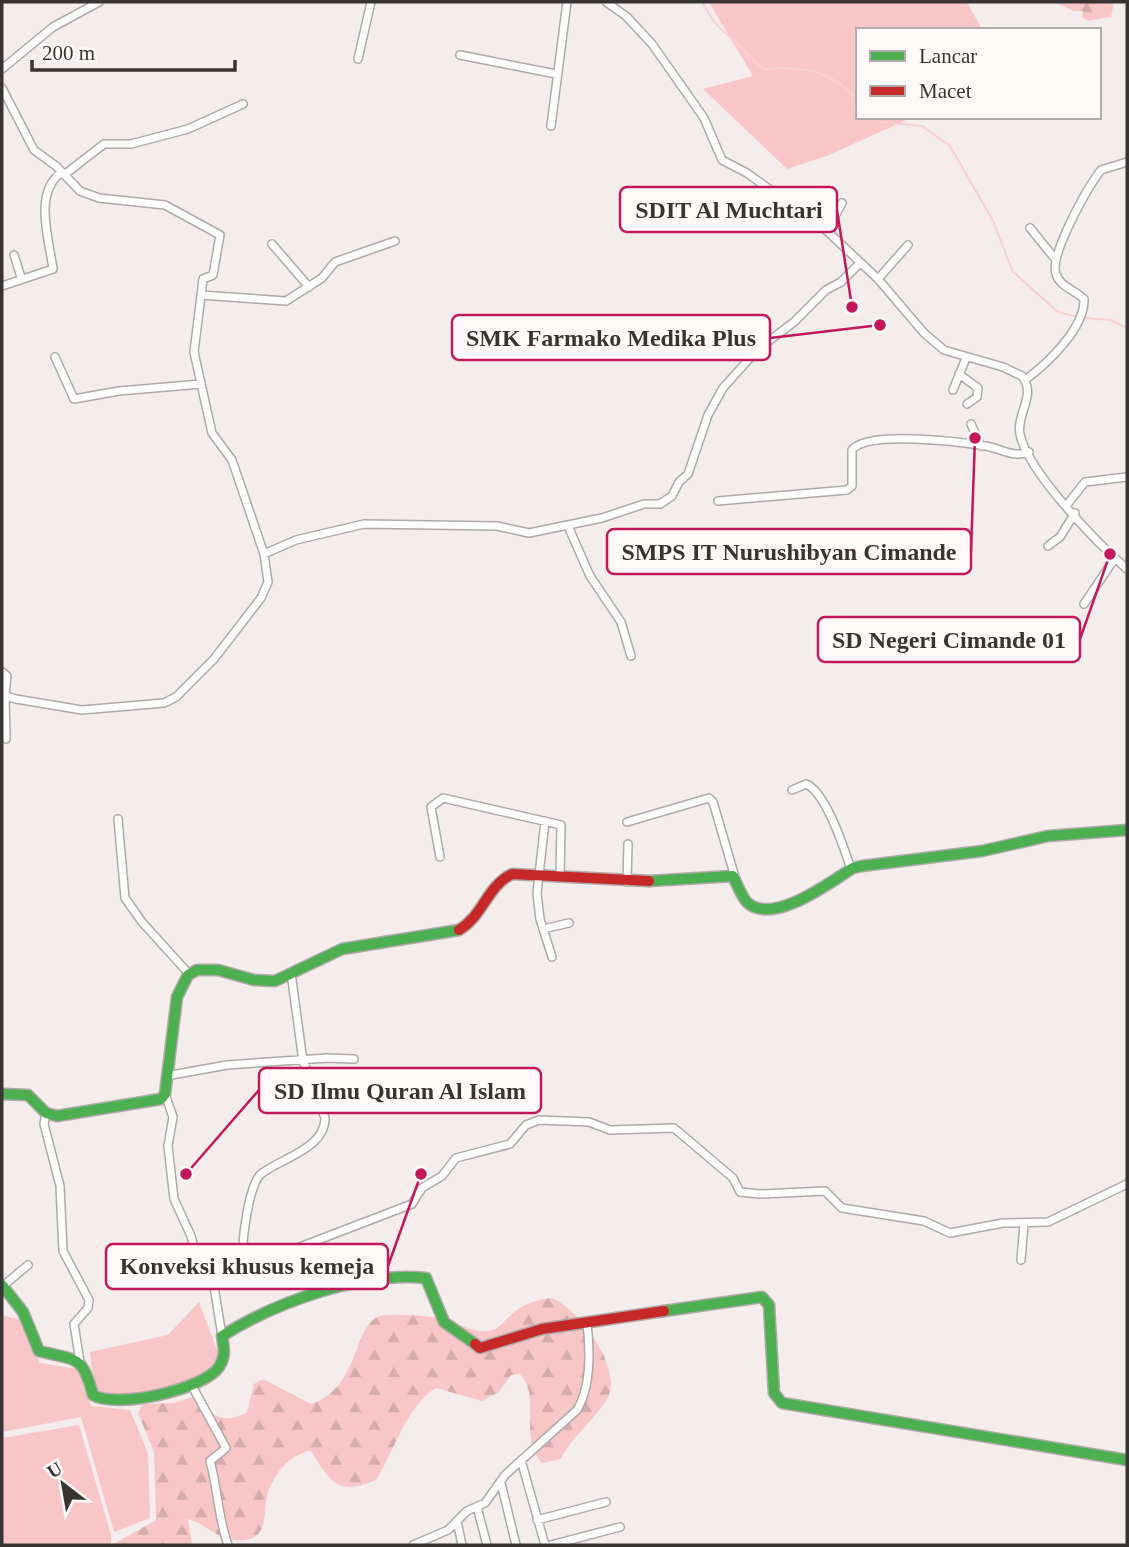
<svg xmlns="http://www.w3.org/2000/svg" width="1129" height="1547" font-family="'Times New Roman',serif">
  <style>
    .grass { fill: #f8c6c6 }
    .forest { fill: url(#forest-firs) }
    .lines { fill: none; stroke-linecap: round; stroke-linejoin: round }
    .stream { stroke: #f8d0cf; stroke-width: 2 }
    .street-casing { stroke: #afa9a9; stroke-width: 10 }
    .fast-casing { stroke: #afa9a9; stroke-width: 13 }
    .jam-casing { stroke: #afa9a9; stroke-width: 13 }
    .street { stroke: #fdfcfc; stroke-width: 7 }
    .fast { stroke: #4caf50; stroke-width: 10 }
    .jam { stroke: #c62828; stroke-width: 10 }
    .leader { fill: none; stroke: #c2185b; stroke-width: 2.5 }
    .callout-dot { fill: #c2185b; stroke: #fff9f9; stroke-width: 2.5 }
    .callout { fill: #fff9f9; stroke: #c2185b; stroke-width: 2.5 }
    .callout-label { font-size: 24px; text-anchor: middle; font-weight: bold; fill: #393434 }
  </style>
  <defs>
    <pattern id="forest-firs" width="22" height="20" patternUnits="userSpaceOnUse" patternTransform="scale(1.75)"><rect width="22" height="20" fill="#f8c6c6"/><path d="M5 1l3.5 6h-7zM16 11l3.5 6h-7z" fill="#d5abab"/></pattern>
  </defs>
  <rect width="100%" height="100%" fill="#f4edec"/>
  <path class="grass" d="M 709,2 L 967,2 L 982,29 L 987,30 L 858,30 L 858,117 L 913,117 L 827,156 L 787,169 L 703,89 L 753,76 Z
    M 199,1302 L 219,1355 L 214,1369 L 183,1385 L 102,1399 L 94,1390 L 90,1352 L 168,1335 Z
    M 2,1315 L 21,1320 L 40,1363 L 77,1369 L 91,1406 L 130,1410 L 148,1453 L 150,1518 L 114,1532 L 81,1417 L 2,1432 Z
    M 79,1425 L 111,1535 L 111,1545 L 2,1545 L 2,1438 Z"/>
  <path class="forest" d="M 1054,2 L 1114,2 L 1111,17 L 1087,21 L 1082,17 L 1083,11 L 1074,11 Z
    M 551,1298 C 578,1307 625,1370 607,1399 C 594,1421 572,1436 561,1459 L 542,1463 C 517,1435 543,1400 520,1374 L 511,1375 L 499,1392 L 482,1401 L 436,1388 C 408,1403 393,1454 376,1480 C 337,1497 330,1481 311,1451 C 290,1453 272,1476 267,1496 C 262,1519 270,1543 233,1540 C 216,1538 204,1523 188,1519 L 192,1545 L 112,1545 L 156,1520 L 154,1452 L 138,1413 L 143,1404 L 174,1403 L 195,1396 C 210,1415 224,1426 247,1412 L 254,1384 L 263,1379 L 311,1404 C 358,1389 352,1332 377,1317 C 385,1312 435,1316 445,1319 C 459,1324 471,1332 486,1331 C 500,1330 503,1321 512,1314 C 523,1304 537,1300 551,1298 Z"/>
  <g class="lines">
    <path class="stream" d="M 702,2 L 714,22 L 763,69 C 803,66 829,69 858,100
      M 876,117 L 882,122 L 922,126 L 950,146 L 993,221 L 1013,272 L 1058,312 L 1078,317
      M 1083,318 L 1111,320 L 1127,328"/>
    <g class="street-casing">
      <path id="street" d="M 606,2 L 626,16 L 652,44 L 704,118 L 722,160 L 747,173 L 827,231 L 878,279 L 924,333 L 944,350 L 1003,367 L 1022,376 C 1037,395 1016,414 1020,434 C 1027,471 1098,544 1127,569
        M 460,55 L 556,74
        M 358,59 L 371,2
        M 2,69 L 53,27 L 99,2
        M 2,88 L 34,150 L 56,166 L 80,191 L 99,198 L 165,205 L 220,235 L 213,275 L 203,279 L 194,352 L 212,433 L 232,460 L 264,554 L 268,582 L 261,598 L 214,659 L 176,697 L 164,703 L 82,710 L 16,699 L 5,696 L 7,676 L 2,672
        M 551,126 L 567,2
        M 64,175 L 104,144 L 131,144 L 188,129 L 243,104
        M 1030,228 L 1056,260
        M 827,231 L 842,203
        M 272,244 L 309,287
        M 14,255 L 21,277
        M 878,279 L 908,245
        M 2,286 L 53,269 C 49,239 33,192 62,172
        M 201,295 L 286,301 L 322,278 L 335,262 L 395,241
        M 55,357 L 74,399 L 119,391 L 201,384
        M 959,374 L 978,388 L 977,397 L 967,404
        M 1025,380 C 1047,364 1085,328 1084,299 C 1075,290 1060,287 1056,274 C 1049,255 1088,187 1101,170 L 1127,162
        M 953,390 L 966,358
        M 971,424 L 981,446
        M 718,501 L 847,490 L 852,486 L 852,450 C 867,430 961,442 986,446 C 1002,449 1013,458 1029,452
        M 1066,506 L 1085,482 L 1127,477
        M 568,526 L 590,576 L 621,622 L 631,656
        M 1048,546 L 1060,537 L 1075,513
        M 264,554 L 296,540 L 364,524 L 497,526 L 529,533 L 602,518 L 644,504 L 660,504 L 672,496 L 679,482 L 688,474 L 708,415 L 723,388 L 757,350 L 794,322 L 826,290 L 841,282 L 859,264
        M 1084,604 L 1115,558
        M 5,696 L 6,739
        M 792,790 L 806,784 C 826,792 844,848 851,869
        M 118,819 L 125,898 L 142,922 L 189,974
        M 545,821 L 537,893 L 540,919 L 552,957
        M 627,822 L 709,798 L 713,802 L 735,877
        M 440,857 L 431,807 L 443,798 L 561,825 L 560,876
        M 627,882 L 628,844
        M 543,929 L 569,923
        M 166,1076 L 227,1065 L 327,1058 L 354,1059
        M 165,1094 L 173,1117 L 168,1146 L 174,1199 L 191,1236 L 196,1255 L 195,1273 L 214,1273
        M 46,1113 L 44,1124 L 60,1186 L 63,1251 L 89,1300 L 88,1308 L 74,1324 L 80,1362
        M 1021,1260 L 1024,1224
        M 243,1264 C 241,1246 248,1186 261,1174 C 281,1158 325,1149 325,1118 L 303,1061 L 291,973
        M 3,1286 L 28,1265
        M 222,1336 L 214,1286 L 216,1270 L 279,1255 L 412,1204 L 422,1188 L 442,1176 L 456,1158 L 510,1144 L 526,1125 L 539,1120 L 589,1122 L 610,1130 L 674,1128 L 733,1178 L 740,1192 L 760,1194 L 825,1191 L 842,1208 L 924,1221 L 950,1233 L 1003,1223 L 1048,1222 L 1127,1184
        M 191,1384 L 226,1448 L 210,1461 C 218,1489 218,1518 228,1545
        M 521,1460 L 545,1545
        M 501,1483 L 516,1545
        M 477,1507 L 487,1545
        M 537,1520 L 606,1502
        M 457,1521 L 462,1545
        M 413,1545 L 448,1530 L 467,1511 L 485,1503 L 505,1475 L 577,1410 C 591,1387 590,1349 587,1323
        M 551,1545 L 620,1527"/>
    </g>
    <g class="fast-casing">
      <path id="fast" d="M 649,881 L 733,876 C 737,884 742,899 749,904 C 776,924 830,882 853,868 L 862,866 L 982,851 L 1048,836 L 1127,830
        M 2,1094 L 28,1095 L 46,1113 L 57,1116 L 161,1099 L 165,1094 L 177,997 L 188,975 L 197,970 L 218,970 L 254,980 L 275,981 L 342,949 L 459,930
        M 2,1285 L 23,1312 L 39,1351 C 77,1361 82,1354 93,1395 C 116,1409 203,1390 219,1367 C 226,1356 224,1348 222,1336 C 276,1302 362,1271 426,1278 L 444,1322 L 475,1344
        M 664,1311 L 762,1297 L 769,1305 L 774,1393 L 782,1403 L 1127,1460"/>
    </g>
    <g class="jam-casing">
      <path id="jam" d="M 459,930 C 483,916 487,886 512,874 L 649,881
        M 475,1344 L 480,1348 L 542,1329 L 664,1311"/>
    </g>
    <use href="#street" class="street"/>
    <use href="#fast" class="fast"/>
    <use href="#jam" class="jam"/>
  </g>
  <path class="leader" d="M852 307L837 210M880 325L770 338M975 438L971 551M1110 554L1080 639M186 1174L259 1090M421 1174L388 1266"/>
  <g class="callout-dot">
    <circle cx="852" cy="307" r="7"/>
    <circle cx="880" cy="325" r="7"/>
    <circle cx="975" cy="438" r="7"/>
    <circle cx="1110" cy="554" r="7"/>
    <circle cx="186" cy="1174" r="7"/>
    <circle cx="421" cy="1174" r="7"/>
  </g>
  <g class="callout">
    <rect x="620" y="187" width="217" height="45" rx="7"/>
    <rect x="452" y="315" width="318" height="45" rx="7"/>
    <rect x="607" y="529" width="364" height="45" rx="7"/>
    <rect x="818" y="617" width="262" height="45" rx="7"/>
    <rect x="259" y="1068" width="282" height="45" rx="7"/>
    <rect x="106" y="1244" width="282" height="45" rx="7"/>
  </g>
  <g class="callout-label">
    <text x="729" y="218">SDIT Al Muchtari</text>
    <text x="611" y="346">SMK Farmako Medika Plus</text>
    <text x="789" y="560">SMPS IT Nurushibyan Cimande</text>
    <text x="949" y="648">SD Negeri Cimande 01</text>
    <text x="400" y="1099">SD Ilmu Quran Al Islam</text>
    <text x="247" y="1274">Konveksi khusus kemeja</text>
  </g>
  <rect width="1129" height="1547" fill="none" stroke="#393434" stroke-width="7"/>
  <rect x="856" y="28" width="245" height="91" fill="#fff9f9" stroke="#b0aaaa" stroke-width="2"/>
  <rect x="870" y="51" width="35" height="10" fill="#4caf50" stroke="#b0aaaa" stroke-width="2"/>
  <text x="919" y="63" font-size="21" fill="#393434">Lancar</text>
  <rect x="870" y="86" width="35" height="10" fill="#c62828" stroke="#b0aaaa" stroke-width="2"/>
  <text x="919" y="98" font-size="21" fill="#393434">Macet</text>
  <g transform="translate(63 1484) rotate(329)" stroke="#fff9f9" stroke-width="5" paint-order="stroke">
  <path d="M0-5L12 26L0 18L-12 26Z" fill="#393434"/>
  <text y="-10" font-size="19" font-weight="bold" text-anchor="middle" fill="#393434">U</text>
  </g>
  <path d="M32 60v10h203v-10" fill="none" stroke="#393434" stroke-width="3.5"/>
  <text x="42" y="60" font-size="21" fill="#393434" stroke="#fff9f9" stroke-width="5" paint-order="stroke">200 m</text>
</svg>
